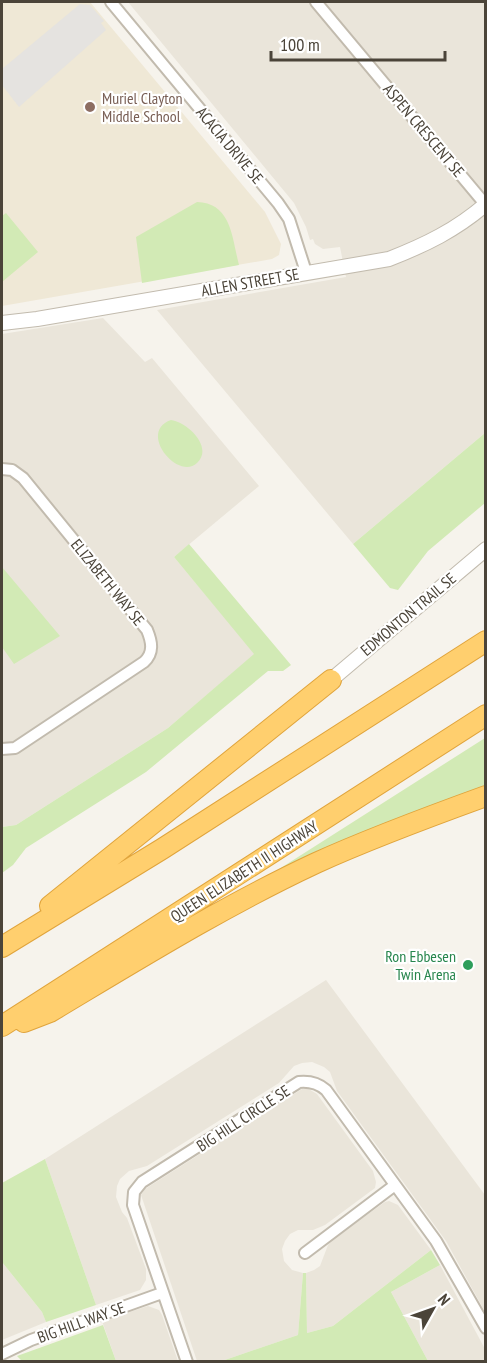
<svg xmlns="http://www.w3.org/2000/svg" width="487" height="1363" font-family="'PT Sans Narrow',sans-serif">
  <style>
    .residential { fill: #eae5da }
    .education { fill: #efe8d6 }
    .green { fill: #d2eab5 }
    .parking { fill: #e5e3e0 }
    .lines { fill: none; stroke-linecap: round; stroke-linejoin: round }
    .minor-casing { stroke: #c2bbae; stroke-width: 14 }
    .tertiary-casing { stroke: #c2bbae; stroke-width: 16 }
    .motorway-casing { stroke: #e0a43c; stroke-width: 22 }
    .minor { stroke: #fff; stroke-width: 10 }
    .tertiary { stroke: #fff; stroke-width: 14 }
    .motorway { stroke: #ffcf6e; stroke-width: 20 }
    .education-dot { fill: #8d6e63; stroke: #fff; stroke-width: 2 }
    .leisure-dot { fill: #2e9e5b; stroke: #fff; stroke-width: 2 }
    .labels { text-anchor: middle; stroke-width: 4.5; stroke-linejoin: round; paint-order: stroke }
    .education-label { font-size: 16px; fill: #785e54; stroke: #fff; text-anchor: start }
    .street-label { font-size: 16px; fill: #4b4439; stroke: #fff }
    .leisure-label { font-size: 16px; fill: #27864d; stroke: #fff; text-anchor: end }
  </style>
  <rect width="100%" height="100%" fill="#f6f3ec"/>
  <path class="residential" d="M 128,2 L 485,2 L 485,433 L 353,544 L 157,310 L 346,277 L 340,247 L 323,249 L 315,244 L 313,239 L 310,240 L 306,227 L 294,203 Z
    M 103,318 L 145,362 L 152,358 L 259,486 L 174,557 L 255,654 L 168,728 L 16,825 L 2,827 L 2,334 Z
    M 326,980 L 485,1195 L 485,1312 L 446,1241 L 337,1091 L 330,1072 L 324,1067 L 312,1062 L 302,1063 L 294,1066 L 279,1083 L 147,1166 L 129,1171 L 120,1179 L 117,1186 L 116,1197 L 122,1212 L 127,1218 L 146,1269 L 146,1280 L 140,1290 L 96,1305 L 45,1159 Z
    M 307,1088 L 317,1094 L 373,1171 L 376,1182 L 375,1188 L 325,1225 L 313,1230 L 298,1230 L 290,1234 L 285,1241 L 282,1249 L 284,1261 L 292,1270 L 303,1273 L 298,1335 L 222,1361 L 197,1361 L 141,1195 L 145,1189 L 302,1089 Z
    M 389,1201 L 398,1205 L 431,1250 L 333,1326 L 307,1333 L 306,1273 L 314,1270 L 320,1266 L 328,1245 L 334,1238 L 385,1202 Z
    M 2,1262 L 42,1312 L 46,1322 L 2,1340 Z
    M 440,1265 L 485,1349 L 485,1361 L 428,1361 L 391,1292 Z
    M 148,1306 L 159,1310 L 162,1315 L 178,1361 L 116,1361 L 102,1321 Z"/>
  <path class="education" d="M 2,2 L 90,2 L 265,212 L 281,244 L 279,255 L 272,259 L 2,306 Z"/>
  <path class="green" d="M 197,202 C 232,203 232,239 239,265 L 142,283 L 136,237 Z
    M 6,213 L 38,252 L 2,282 L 2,216 Z
    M 171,420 C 187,422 214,447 197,463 C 178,481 137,432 171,420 Z
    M 485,433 L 485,503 L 428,551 L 398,590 L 390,588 L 353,544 Z
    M 189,544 L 291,665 L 283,671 L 268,671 L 146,772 L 26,848 L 13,865 L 2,873 L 2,827 L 16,825 L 168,728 L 254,654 L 174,557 Z
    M 2,567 L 60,636 L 14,664 L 2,647 Z
    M 485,738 L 485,788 L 423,809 L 276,871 Z
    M 45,1159 L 96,1305 L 46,1322 L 42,1312 L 2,1262 L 2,1183 Z
    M 431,1250 L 440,1265 L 391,1292 L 428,1361 L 222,1361 L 298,1335 L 303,1273 L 306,1273 L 307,1333 L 333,1326 Z
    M 103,1325 L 116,1361 L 22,1361 L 17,1356 Z"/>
  <path class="parking" d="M 80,4 L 90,5 L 104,21 L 101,23 L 106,30 L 19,107 L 2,85 L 2,69 Z"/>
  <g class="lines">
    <g class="minor-casing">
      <path id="minor" d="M 111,2 L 278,203 L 289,219 L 306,272
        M 316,2 L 485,204
        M 2,469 L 12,470 L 23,478 L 147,630 C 152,642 154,653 144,662 L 15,748 L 2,749
        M 305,1253 L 395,1185
        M 2,1354 L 31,1340 L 162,1293
        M 187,1362 L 133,1205 L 134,1192 L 142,1182 L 299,1082 C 309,1081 318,1083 326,1090 L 436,1241 L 486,1328"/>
    </g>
    <g class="tertiary-casing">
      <path id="tertiary" d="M 2,323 L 37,319 L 389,259 C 425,245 456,230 486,204
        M 331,680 L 486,549"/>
    </g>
    <g class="motorway-casing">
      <path id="motorway" d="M 50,906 L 331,680
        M 2,947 L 162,849 L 486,641
        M 24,1022 L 50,1012 C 137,960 224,906 316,863 C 371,838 428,817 486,796
        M 2,1026 L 486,715"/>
    </g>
    <use href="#minor" class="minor"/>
    <use href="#tertiary" class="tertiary"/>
    <use href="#motorway" class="motorway"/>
  </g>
  <circle class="education-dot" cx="90" cy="107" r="6"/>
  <circle class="leisure-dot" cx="468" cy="965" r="6"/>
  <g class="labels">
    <g class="education-label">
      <text x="102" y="104">Muriel Clayton<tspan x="102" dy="18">Middle School</tspan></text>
    </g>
    <g class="street-label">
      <text transform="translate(424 130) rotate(50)" y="6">ASPEN CRESCENT SE</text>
      <text transform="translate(230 145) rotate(50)" y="6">ACACIA DRIVE SE</text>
      <text transform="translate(250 282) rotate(-10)" y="6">ALLEN STREET SE</text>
      <text transform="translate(108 582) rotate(51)" y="6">ELIZABETH WAY SE</text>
      <text transform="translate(408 614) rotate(-40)" y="6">EDMONTON TRAIL SE</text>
      <text transform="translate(244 871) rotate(-33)" y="6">QUEEN ELIZABETH II HIGHWAY</text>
      <text transform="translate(243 1118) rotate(-33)" y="6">BIG HILL CIRCLE SE</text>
      <text transform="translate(81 1322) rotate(-20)" y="6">BIG HILL WAY SE</text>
    </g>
    <g class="leisure-label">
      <text x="456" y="962">Ron Ebbesen<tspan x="456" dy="18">Twin Arena</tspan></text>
    </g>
  </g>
  <rect width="487" height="1363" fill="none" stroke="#4b4439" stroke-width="6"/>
  <g transform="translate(433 1309) rotate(50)" stroke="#ffffff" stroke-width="4.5" paint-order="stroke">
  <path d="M0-4.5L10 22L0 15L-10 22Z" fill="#4b4439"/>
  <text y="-9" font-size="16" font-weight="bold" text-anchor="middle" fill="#4b4439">N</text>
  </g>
  <path d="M271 51v9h174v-9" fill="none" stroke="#4b4439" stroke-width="3"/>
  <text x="280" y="51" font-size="18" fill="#4b4439" stroke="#ffffff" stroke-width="4.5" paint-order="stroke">100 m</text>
</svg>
